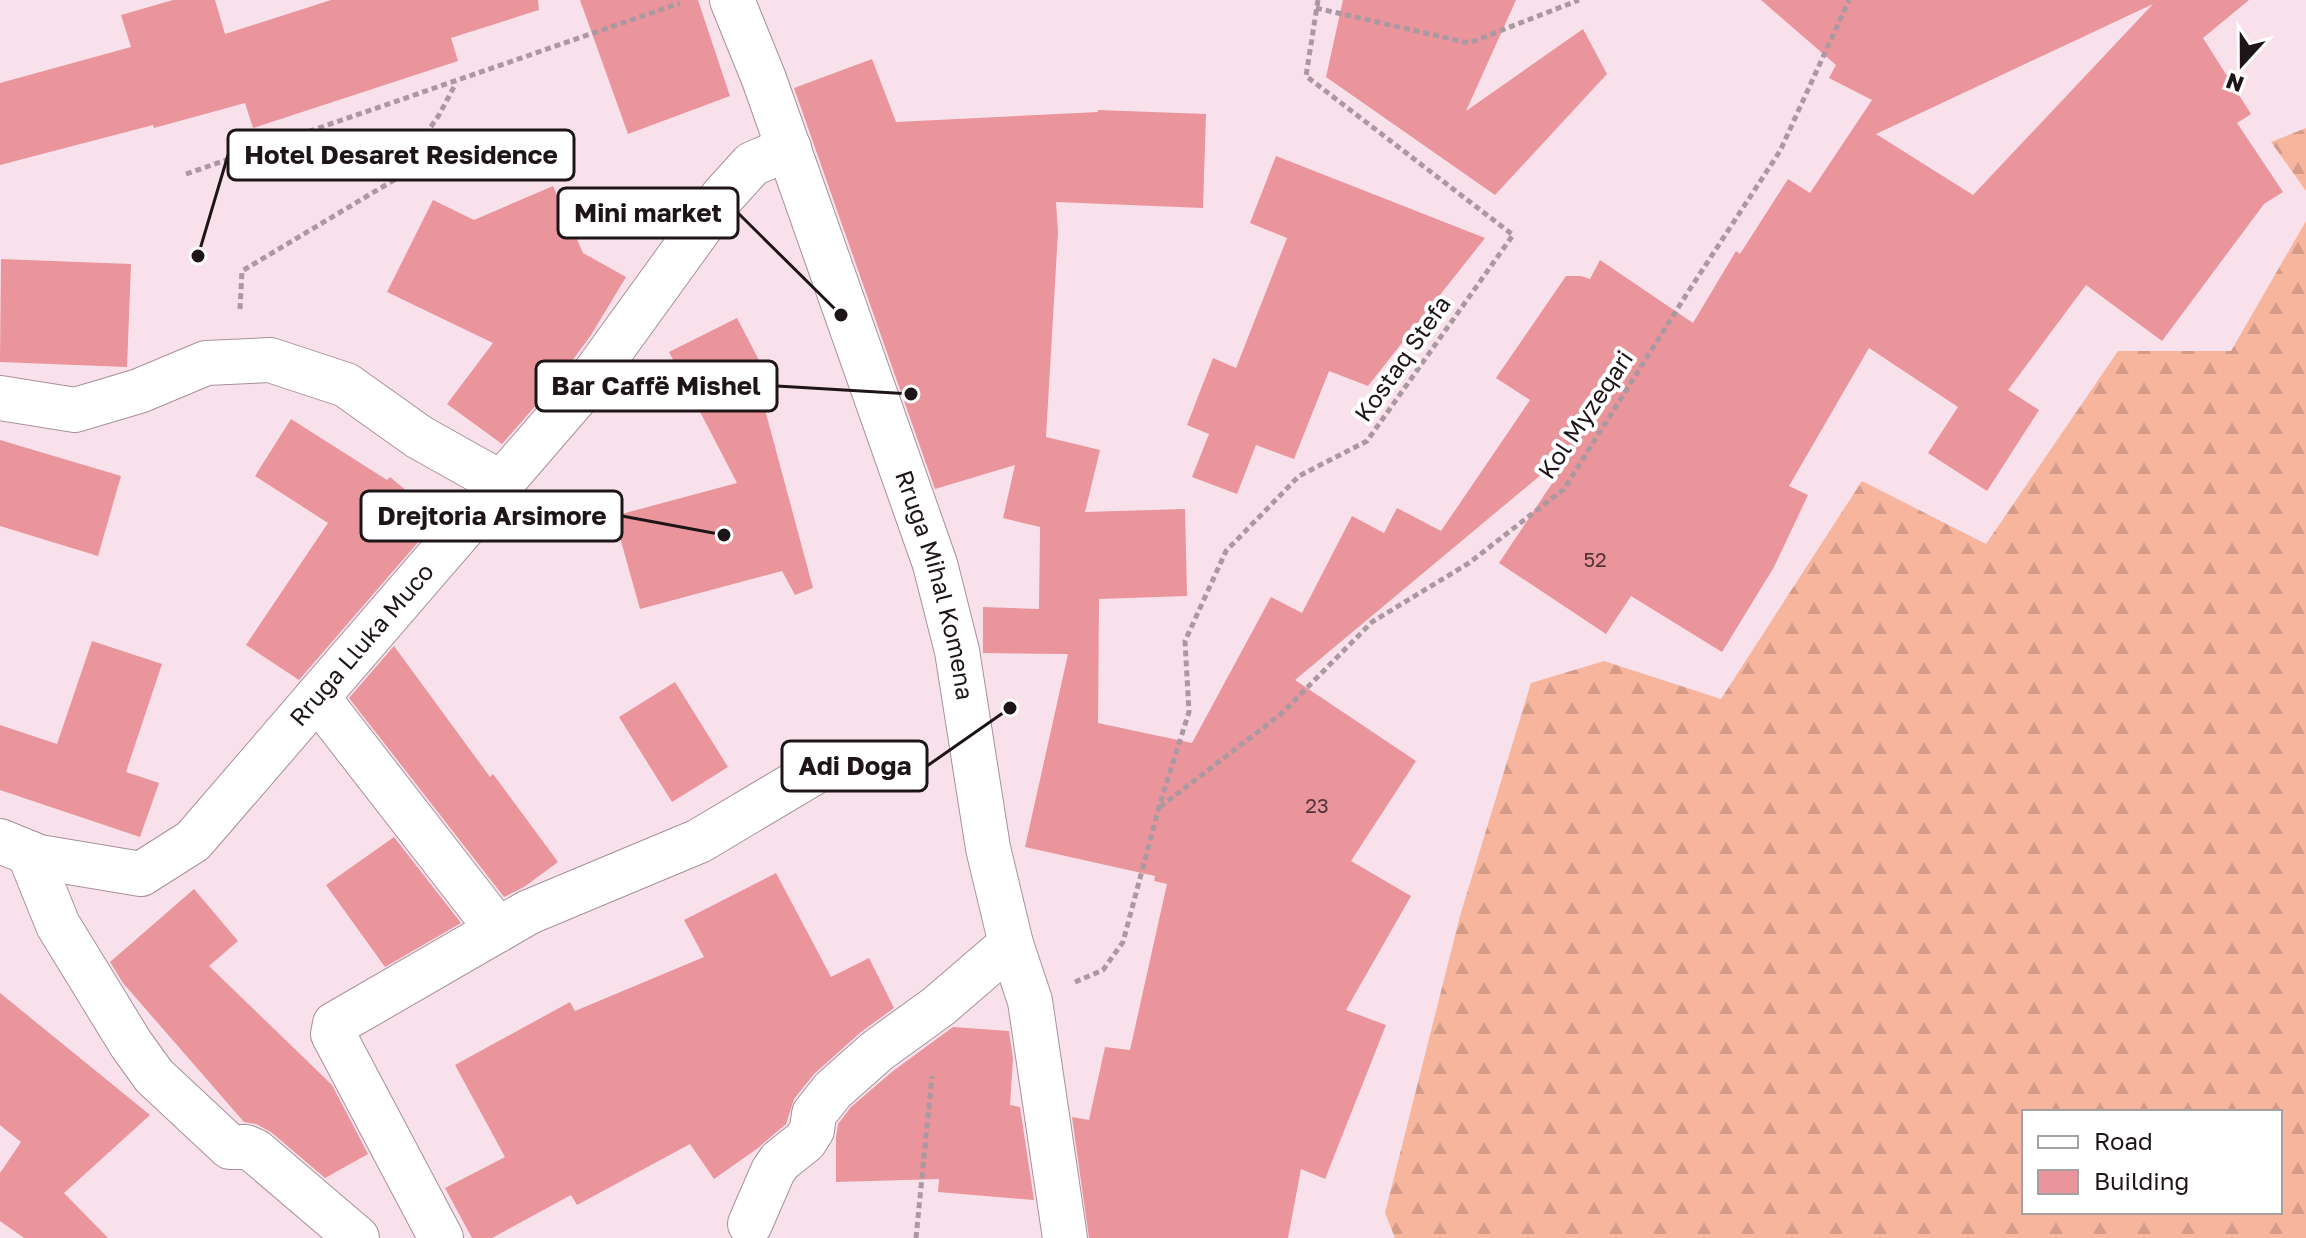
<svg xmlns="http://www.w3.org/2000/svg" width="2306" height="1238" font-family="'Golos Text',sans-serif">
  <style>
    .forest { fill: url(#forest-firs); fill-rule: evenodd }
    .building { fill: #ea949b; fill-rule: evenodd }
    .lines { fill: none; stroke-linecap: round; stroke-linejoin: round }
    .minor-casing { stroke: #a7909a; stroke-width: 46 }
    .path { stroke: #ab99a1; stroke-width: 5; stroke-dasharray: 6 4; stroke-linecap: butt }
    .minor { stroke: #fff; stroke-width: 44 }
    .labels { text-anchor: middle; stroke-width: 8; stroke-linejoin: round; paint-order: stroke }
    .number-label { font-size: 20px; fill: #51353a }
    .street-label { font-size: 24px; fill: #1e1519; stroke: #fff }
    .leader { fill: none; stroke: #1e1519; stroke-width: 3 }
    .callout-dot { fill: #1e1519; stroke: #fff; stroke-width: 3 }
    .callout { fill: #fff; stroke: #1e1519; stroke-width: 3 }
    .callout-label { font-size: 26px; text-anchor: middle; font-weight: bold; fill: #1e1519 }
  </style>
  <defs>
    <pattern id="forest-firs" width="22" height="20" patternUnits="userSpaceOnUse" patternTransform="scale(2)"><rect width="22" height="20" fill="#f7b59e"/><path d="M5 1l3.5 6h-7zM16 11l3.5 6h-7z" fill="#d39b88"/></pattern>
  </defs>
  <rect width="100%" height="100%" fill="#f9e1eb"/>
  <path class="forest" d="M 2306,128 L 2306,191 L 2271,142 Z
    M 2306,221 L 2306,1238 L 1395,1238 L 1385,1213 L 1460,916 L 1531,683 L 1604,661 L 1721,699 L 1862,481 L 1986,544 L 2118,351 L 2231,351 ZM 2280,1112 L 2280,1212 L 2024,1212 L 2024,1112 Z"/>
  <path class="building" d="M 173,0 L 215,0 L 225,34 L 331,0 L 538,0 L 539,10 L 451,38 L 458,61 L 253,128 L 245,103 L 154,128 L 153,125 L 0,165 L 0,83 L 131,47 L 121,15 Z
    M 580,0 L 698,0 L 730,96 L 628,134 Z
    M 1343,0 L 1516,0 L 1466,111 L 1583,29 L 1607,74 L 1495,195 L 1326,77 Z
    M 1761,0 L 2249,0 L 2203,38 L 2251,114 L 2237,123 L 2283,192 L 2264,204 L 2162,341 L 2086,285 L 2008,390 L 2039,410 L 1987,491 L 1928,453 L 1958,407 L 1869,348 L 1789,486 L 1808,495 L 1774,567 L 1722,652 L 1631,596 L 1606,634 L 1499,563 L 1579,443 L 1295,680 L 1416,761 L 1351,861 L 1411,896 L 1346,1010 L 1386,1025 L 1325,1179 L 1301,1169 L 1288,1238 L 1089,1238 L 1072,1117 L 1089,1120 L 1105,1047 L 1130,1050 L 1167,884 L 1154,881 L 1155,876 L 1025,847 L 1068,654 L 983,653 L 983,607 L 1039,609 L 1040,527 L 1003,518 L 1015,465 L 935,489 L 794,88 L 872,59 L 896,122 L 1098,112 L 1098,110 L 1206,114 L 1203,208 L 1056,202 L 1058,232 L 1046,437 L 1100,450 L 1085,512 L 1185,509 L 1187,596 L 1099,599 L 1098,723 L 1192,743 L 1271,597 L 1302,613 L 1352,516 L 1384,533 L 1397,508 L 1441,531 L 1530,400 L 1496,378 L 1566,276 L 1581,276 L 1590,279 L 1600,260 L 1693,323 L 1736,251 L 1740,254 L 1788,179 L 1810,193 L 1872,100 L 1829,78 L 1836,65 ZM 2153,4 L 1973,195 L 1876,134 Z
    M 1276,156 L 1485,238 L 1368,386 L 1329,371 L 1294,459 L 1256,445 L 1237,494 L 1192,477 L 1209,434 L 1187,425 L 1213,358 L 1236,368 L 1287,238 L 1250,223 Z
    M 553,186 L 583,253 L 626,277 L 591,335 L 558,380 L 502,444 L 447,404 L 493,343 L 387,292 L 433,200 L 474,220 Z
    M 1,259 L 131,264 L 127,367 L 0,362 Z
    M 737,318 L 779,399 L 764,406 L 813,588 L 795,595 L 782,571 L 640,609 L 614,516 L 737,483 L 669,352 Z
    M 291,419 L 387,480 L 390,477 L 439,518 L 299,680 L 246,645 L 328,523 L 255,476 Z
    M 0,440 L 121,476 L 98,556 L 0,526 Z
    M 92,641 L 162,664 L 126,772 L 159,783 L 140,837 L 0,790 L 0,725 L 57,744 Z
    M 394,646 L 490,777 L 493,774 L 558,862 L 524,887 L 504,897 L 349,698 Z
    M 675,682 L 728,767 L 672,802 L 619,717 Z
    M 394,837 L 461,923 L 385,967 L 326,885 Z
    M 776,873 L 831,977 L 869,958 L 894,1008 L 861,1032 L 814,1074 L 794,1099 L 786,1124 L 758,1148 L 714,1179 L 690,1144 L 577,1205 L 571,1195 L 492,1238 L 472,1238 L 445,1188 L 505,1157 L 455,1065 L 570,1002 L 575,1011 L 704,957 L 684,920 Z
    M 194,889 L 238,941 L 209,966 L 332,1085 L 368,1154 L 325,1178 L 271,1132 L 256,1124 L 244,1122 L 123,983 L 110,962 Z
    M 0,993 L 150,1115 L 64,1193 L 108,1238 L 24,1238 L 0,1221 L 0,1173 L 21,1142 L 0,1125 Z
    M 953,1027 L 1009,1031 L 1013,1059 L 1010,1105 L 1020,1107 L 1034,1200 L 938,1192 L 939,1179 L 836,1182 L 836,1137 L 838,1124 L 851,1107 L 893,1071 Z"/>
  <g class="lines">
    <g class="minor-casing">
      <g id="minor">
        <path id="s1" d="M 732,0 L 764,79 L 935,564 L 957,651 L 988,848 L 1011,944 L 1030,1001 L 1065,1238"/>
        <path d="M 0,398 L 75,410 L 139,391 L 206,363 L 270,360 L 346,385 L 419,437 L 501,483"/>
        <path d="M 317,697 L 498,930"/>
        <path id="s2" d="M 0,841 L 39,857 L 141,874 L 193,841 L 587,384 L 723,196 L 752,164 L 789,148"/>
        <path d="M 29,853 L 58,925 L 131,1044 L 154,1076 L 230,1147 L 246,1147 L 255,1151 L 357,1238"/>
        <path d="M 750,1224 L 773,1171 L 780,1161 L 805,1141 L 812,1130 L 814,1114 L 833,1090 L 877,1051 L 939,1006 L 1011,944"/>
        <path d="M 441,1238 L 333,1034 L 335,1024 L 529,912 L 699,841 L 830,763"/>
      </g>
    </g>
    <path class="path" d="M 1316,8 L 1469,43 L 1579,0
      M 186,174 L 680,3
      M 240,309 L 242,271 L 394,180 L 439,115 L 456,83
      M 1160,807 L 1281,714 L 1372,622 L 1469,563 L 1564,489 L 1688,292 L 1780,151 L 1849,0
      M 1075,982 L 1103,970 L 1123,942 L 1159,807 L 1189,712 L 1185,641 L 1226,551 L 1299,476 L 1367,441 L 1513,235 L 1306,76 L 1318,0
      M 916,1238 L 932,1076"/>
    <use href="#minor" class="minor"/>
  </g>
  <g class="labels">
    <g class="number-label">
      <text x="1595" y="567">52</text>
      <text x="1317" y="813">23</text>
    </g>
    <g class="street-label">
      <text transform="translate(1403 359) rotate(-55)" y="8">Kostaq Stefa</text>
      <text transform="translate(1586 415) rotate(-56)" y="8">Kol Myzeqari</text>
      <text dy="8" stroke="none"><textPath href="#s1" startOffset="620">Rruga Mihal Komena</textPath></text>
      <text dy="8" stroke="none"><textPath href="#s2" startOffset="466">Rruga Lluka Muco</textPath></text>
    </g>
  </g>
  <path class="leader" d="M198 256L228 155M841 315L738 213M911 394L777 386M724 535L622 516M1010 708L927 766"/>
  <g class="callout-dot">
    <circle cx="198" cy="256" r="8"/>
    <circle cx="841" cy="315" r="8"/>
    <circle cx="911" cy="394" r="8"/>
    <circle cx="724" cy="535" r="8"/>
    <circle cx="1010" cy="708" r="8"/>
  </g>
  <g class="callout">
    <rect x="228" y="130" width="346" height="50" rx="8"/>
    <rect x="558" y="188" width="180" height="50" rx="8"/>
    <rect x="536" y="361" width="241" height="50" rx="8"/>
    <rect x="361" y="491" width="261" height="50" rx="8"/>
    <rect x="782" y="741" width="145" height="50" rx="8"/>
  </g>
  <g class="callout-label">
    <text x="401" y="164">Hotel Desaret Residence</text>
    <text x="648" y="222">Mini market</text>
    <text x="656" y="395">Bar Caffë Mishel</text>
    <text x="492" y="525">Drejtoria Arsimore</text>
    <text x="855" y="775">Adi Doga</text>
  </g>
  <rect x="2022" y="1110" width="260" height="104" fill="#ffffff" stroke="#a5a1a3" stroke-width="2"/>
  <rect x="2038" y="1136" width="40" height="12" fill="#ffffff" stroke="#a5a1a3" stroke-width="2"/>
  <text x="2094" y="1150" font-size="24" fill="#1e1519">Road</text>
  <rect x="2038" y="1170" width="40" height="24" fill="#ea949b" stroke="#a5a1a3" stroke-width="2"/>
  <text x="2094" y="1190" font-size="24" fill="#1e1519">Building</text>
  <g transform="translate(2242 64) rotate(201)" stroke="#ffffff" stroke-width="6" paint-order="stroke">
  <path d="M0-6L14 30L0 20L-14 30Z" fill="#1e1519"/>
  <text y="-12" font-size="22" font-weight="bold" text-anchor="middle" fill="#1e1519">N</text>
  </g>
</svg>
